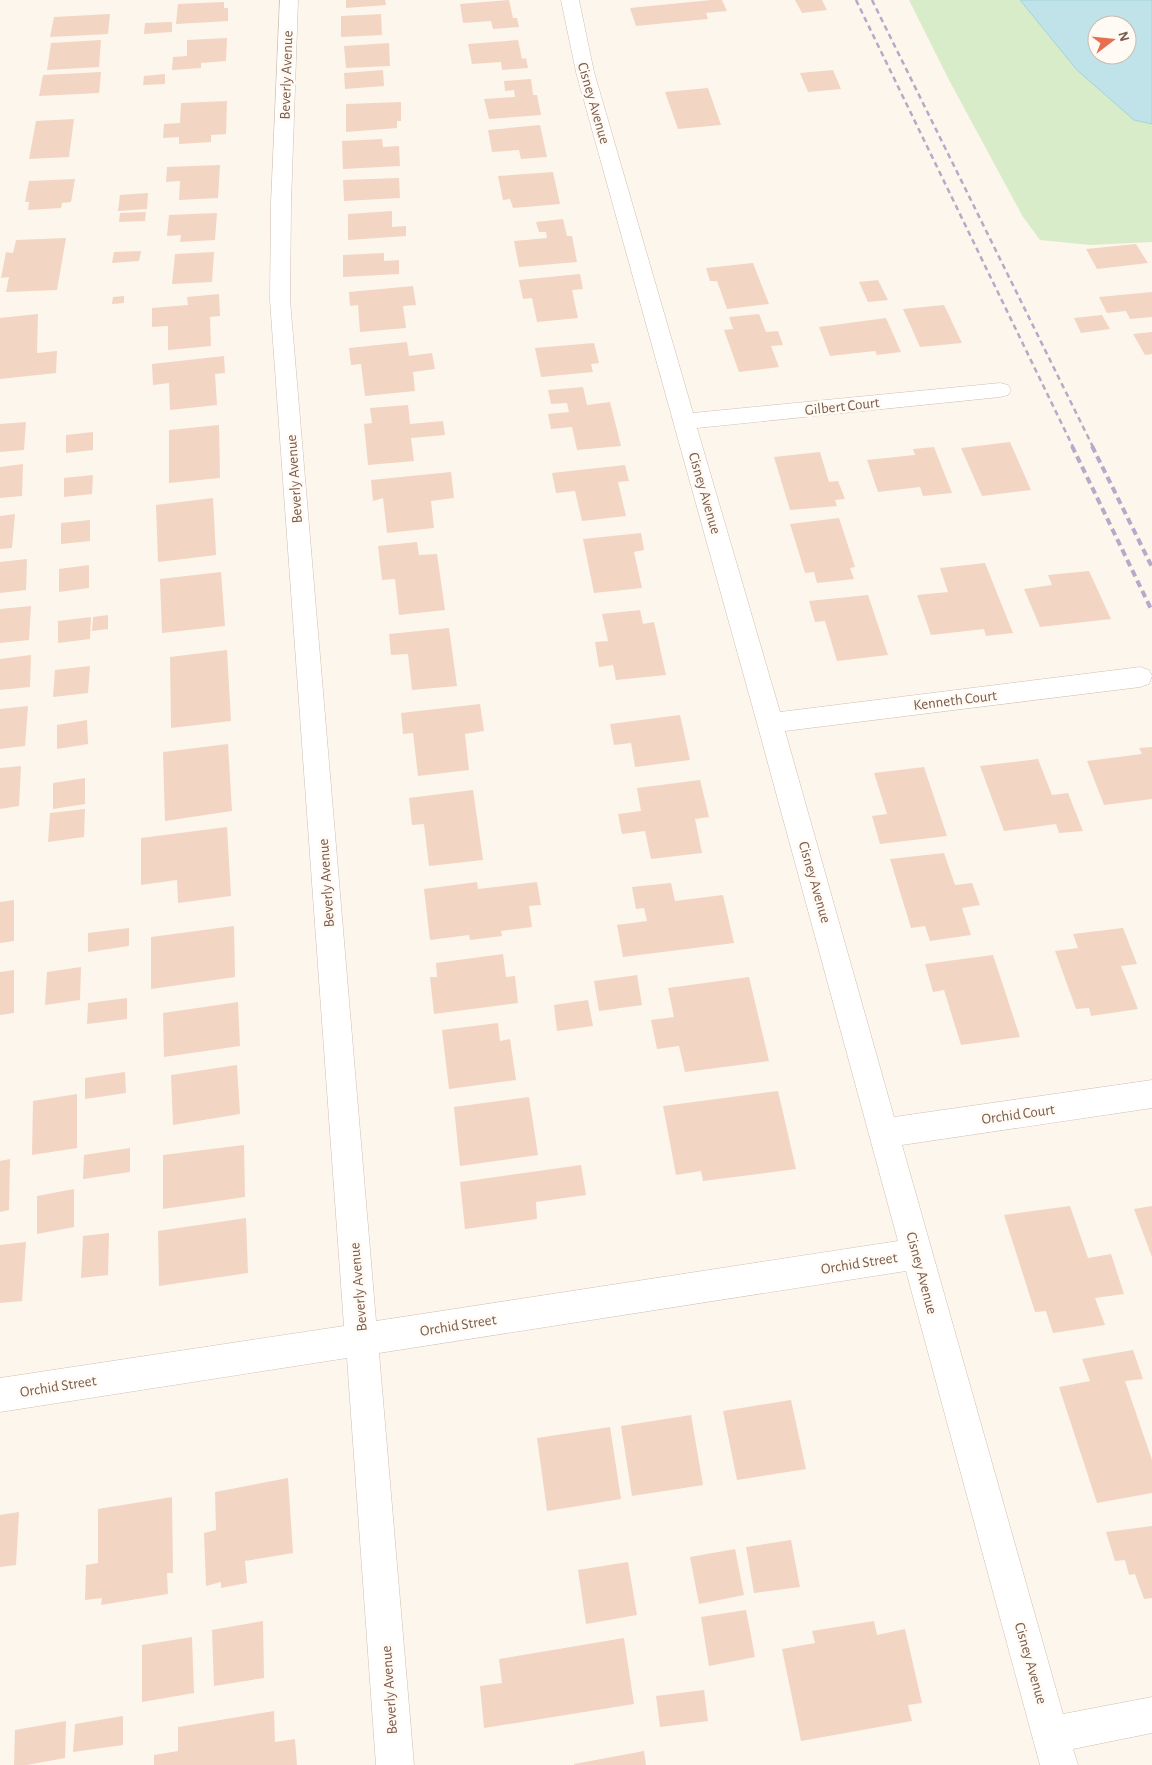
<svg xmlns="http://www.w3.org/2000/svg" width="1152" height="1765" font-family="'Alegreya Sans',sans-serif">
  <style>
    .green { fill: #d8ecc9; fill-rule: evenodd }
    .water { fill: #bfe3e8; stroke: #a5d3da; fill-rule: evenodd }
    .building { fill: #f3d5c3 }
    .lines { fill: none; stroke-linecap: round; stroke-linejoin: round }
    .minor-casing { stroke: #d1beb0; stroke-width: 1 }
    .minor { fill: #fff; fill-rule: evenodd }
    .rail-far1 { stroke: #b9a8c9; stroke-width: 2.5; stroke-dasharray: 5.5 4; stroke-linecap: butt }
    .rail { stroke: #b9a8c9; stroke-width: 4; stroke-dasharray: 7 4.5; stroke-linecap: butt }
    .labels { text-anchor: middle; stroke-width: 5; stroke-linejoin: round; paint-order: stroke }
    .street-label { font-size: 15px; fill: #7a5c4d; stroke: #fffaf3 }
  </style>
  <rect width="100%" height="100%" fill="#fdf6ec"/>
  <path class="green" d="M 909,0 L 1152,0 L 1152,242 L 1091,245 L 1040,240 L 1023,217 L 949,80 ZM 1097,25 L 1127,25 L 1127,55 L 1097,55 Z"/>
  <path class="water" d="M 1020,0 L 1152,0 L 1152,124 L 1134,120 L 1077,70 ZM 1097,25 L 1127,25 L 1127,55 L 1097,55 Z"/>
  <path class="building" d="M 346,0 L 385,0 L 386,5 L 346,8 Z
    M 509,0 L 513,18 L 517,18 L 519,27 L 493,29 L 491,21 L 463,23 L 460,4 Z
    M 711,0 L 722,0 L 727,11 L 706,13 L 708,19 L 636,26 L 630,8 Z
    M 795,0 L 822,0 L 827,10 L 802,13 Z
    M 224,2 L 224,8 L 228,8 L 228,21 L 176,24 L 178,4 Z
    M 110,14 L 108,34 L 50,37 L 54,17 Z
    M 381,14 L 382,35 L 341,37 L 341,16 Z
    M 172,22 L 172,32 L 144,34 L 145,23 Z
    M 227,38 L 226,61 L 201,63 L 201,68 L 172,70 L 173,57 L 187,56 L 187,40 Z
    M 101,40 L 99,67 L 47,70 L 51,43 Z
    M 518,40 L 522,59 L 526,58 L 528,68 L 502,70 L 501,62 L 472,64 L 468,44 Z
    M 389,43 L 390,66 L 346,68 L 344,46 Z
    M 383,70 L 384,86 L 345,89 L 344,73 Z
    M 833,70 L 841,89 L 808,92 L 800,73 Z
    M 101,72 L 99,93 L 39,96 L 43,75 Z
    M 165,74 L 165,84 L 143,85 L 144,76 Z
    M 531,79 L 533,95 L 537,95 L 541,115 L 489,119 L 484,99 L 515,97 L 514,90 L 505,91 L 504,81 Z
    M 708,88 L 721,125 L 678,129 L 665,92 Z
    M 227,101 L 226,134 L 211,135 L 211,142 L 179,144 L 179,137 L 163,138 L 164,124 L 180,123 L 181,103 Z
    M 401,102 L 401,121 L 397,121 L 397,128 L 346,132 L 346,104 Z
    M 74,119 L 69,157 L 29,159 L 36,121 Z
    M 540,125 L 547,157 L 521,159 L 519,150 L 492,152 L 488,130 Z
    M 382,139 L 383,147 L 399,146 L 400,166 L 343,169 L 342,141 Z
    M 220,165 L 218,198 L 179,200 L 180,181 L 166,182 L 167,167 Z
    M 553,172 L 560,204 L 513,208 L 510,199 L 503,200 L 498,176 Z
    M 399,178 L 400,198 L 344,201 L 343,180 Z
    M 75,179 L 71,202 L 62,203 L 61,208 L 28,210 L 29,202 L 25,202 L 29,181 Z
    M 148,193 L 147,209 L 118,211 L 120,195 Z
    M 392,211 L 392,227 L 406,226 L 406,236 L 348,240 L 348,214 Z
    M 146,212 L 145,221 L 119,222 L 120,213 Z
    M 217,213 L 215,240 L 180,242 L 181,235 L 167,236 L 169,215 Z
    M 563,219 L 567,236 L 572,236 L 577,262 L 519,267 L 514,241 L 547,238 L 546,232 L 539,232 L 536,222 Z
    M 66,238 L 57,290 L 6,292 L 9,277 L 1,278 L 6,252 L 13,253 L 16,240 Z
    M 1136,244 L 1148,263 L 1097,269 L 1086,249 Z
    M 141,251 L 139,261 L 112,263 L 114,252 Z
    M 214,252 L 212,282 L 172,284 L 175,254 Z
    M 384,253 L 384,261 L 399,260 L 399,274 L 343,277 L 343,255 Z
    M 753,263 L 769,304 L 727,309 L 717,281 L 710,281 L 706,268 Z
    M 580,274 L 583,289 L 572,290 L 578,318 L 537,322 L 532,298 L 523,299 L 519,280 Z
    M 878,280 L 888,300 L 868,302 L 859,282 Z
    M 413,286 L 416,305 L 403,306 L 406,328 L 360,332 L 358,305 L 350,306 L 349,292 Z
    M 1152,292 L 1152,317 L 1130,319 L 1126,311 L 1107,313 L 1099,297 Z
    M 219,294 L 220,316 L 210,317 L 211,346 L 168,350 L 168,326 L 152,327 L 152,308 L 188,305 L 187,297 Z
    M 124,296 L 124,303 L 112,304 L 113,297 Z
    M 944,305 L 962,343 L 920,347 L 903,309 Z
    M 38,314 L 37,353 L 57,351 L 56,373 L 0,379 L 0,318 Z
    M 759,314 L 766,332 L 778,331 L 783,345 L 771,346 L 779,367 L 739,372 L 724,330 L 733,329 L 729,317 Z
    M 1102,315 L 1110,329 L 1081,333 L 1074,318 Z
    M 886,318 L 901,352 L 877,355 L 875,351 L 830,356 L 819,327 Z
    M 1152,332 L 1152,354 L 1145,355 L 1133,334 Z
    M 407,342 L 409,356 L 432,353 L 435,369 L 413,372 L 415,391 L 365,396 L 361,364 L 351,365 L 349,348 Z
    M 594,343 L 599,363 L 591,364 L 593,372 L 541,377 L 535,348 Z
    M 224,356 L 225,373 L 215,374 L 217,405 L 170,410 L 169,383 L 153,385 L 152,364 Z
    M 583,387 L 587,405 L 610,402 L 621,446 L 577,450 L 572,427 L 551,429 L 548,414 L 569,412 L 567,403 L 551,404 L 548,390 Z
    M 408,405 L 410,424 L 443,421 L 445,435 L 411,438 L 414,461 L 368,465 L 364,424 L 372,423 L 370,408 Z
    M 26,422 L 24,450 L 0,452 L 0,424 Z
    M 219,425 L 220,478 L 169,483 L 169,430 Z
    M 93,432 L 93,450 L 66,453 L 66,435 Z
    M 1010,442 L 1031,490 L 982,496 L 961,448 Z
    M 934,447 L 952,493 L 923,496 L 920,487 L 878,492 L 867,460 L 915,455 L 913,449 Z
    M 820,452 L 829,482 L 838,481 L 845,499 L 835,500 L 837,506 L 790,510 L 774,457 Z
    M 23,464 L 22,496 L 0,498 L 0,467 Z
    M 625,465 L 629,481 L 618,482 L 626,516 L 582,521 L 575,491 L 556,493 L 552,473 Z
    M 451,472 L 454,498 L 431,501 L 434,528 L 387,533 L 383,498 L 373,501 L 371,480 Z
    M 93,475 L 92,494 L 64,497 L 64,478 Z
    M 213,498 L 216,555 L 158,562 L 156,505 Z
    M 15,514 L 12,548 L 0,549 L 0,516 Z
    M 839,518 L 855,567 L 850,568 L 854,579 L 817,583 L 814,572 L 805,573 L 790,524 Z
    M 90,520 L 90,541 L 61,544 L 61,523 Z
    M 641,533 L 644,550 L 634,552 L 642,588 L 594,593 L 583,539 Z
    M 417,542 L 419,555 L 437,554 L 445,610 L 399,615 L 395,579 L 382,580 L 378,546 Z
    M 27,559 L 26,590 L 0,593 L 0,562 Z
    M 985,563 L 1013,633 L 986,636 L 984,629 L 931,635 L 917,595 L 948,592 L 940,568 Z
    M 89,565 L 89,588 L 59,592 L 59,569 Z
    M 1089,571 L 1111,619 L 1040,627 L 1024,589 L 1052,585 L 1048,575 Z
    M 221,572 L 225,626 L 162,633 L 160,579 Z
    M 868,595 L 888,655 L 837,661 L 825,621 L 815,622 L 809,601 Z
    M 31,606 L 29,640 L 0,643 L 0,609 Z
    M 640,610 L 643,624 L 654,622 L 666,675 L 616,680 L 613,665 L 599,667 L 595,642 L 608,641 L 602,614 Z
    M 108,615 L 108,629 L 92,631 L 93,617 Z
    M 91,617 L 90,639 L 58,643 L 58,621 Z
    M 449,628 L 457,686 L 412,690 L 408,654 L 391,655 L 389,634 Z
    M 227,650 L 231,721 L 171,728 L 170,657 Z
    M 31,655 L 30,687 L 0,690 L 0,659 Z
    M 90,666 L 88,693 L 53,697 L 55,670 Z
    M 480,704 L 484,731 L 465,734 L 469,770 L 418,776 L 413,733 L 403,734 L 401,713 Z
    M 28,706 L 25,746 L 0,749 L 0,709 Z
    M 680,715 L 690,760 L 635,767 L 631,743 L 614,745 L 610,724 Z
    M 87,720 L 88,744 L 57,749 L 57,725 Z
    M 228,744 L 232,811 L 165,821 L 163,752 Z
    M 1152,747 L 1152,799 L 1104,805 L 1087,761 L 1142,754 L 1139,748 Z
    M 1038,759 L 1052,795 L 1068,793 L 1083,831 L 1059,833 L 1056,824 L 1004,831 L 980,766 Z
    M 21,766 L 19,806 L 0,809 L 0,768 Z
    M 924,767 L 947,836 L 880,844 L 872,816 L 887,814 L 874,773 Z
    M 85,778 L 85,804 L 53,809 L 53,783 Z
    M 700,780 L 709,817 L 695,819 L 702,853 L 651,859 L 645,831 L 622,834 L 618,814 L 641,811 L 637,788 Z
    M 473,790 L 483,860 L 429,866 L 424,824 L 412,825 L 409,798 Z
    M 85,809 L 84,837 L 48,842 L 50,813 Z
    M 227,827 L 231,896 L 178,903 L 177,880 L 141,885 L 141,838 Z
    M 944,853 L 955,885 L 972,883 L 980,905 L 962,908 L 971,935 L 930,941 L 925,926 L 911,928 L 890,859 Z
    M 477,882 L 478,889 L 537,882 L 541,905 L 529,906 L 532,927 L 501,931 L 502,936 L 470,940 L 469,935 L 430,940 L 424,889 Z
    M 671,883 L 675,901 L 723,895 L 734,943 L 623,957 L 617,925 L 647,921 L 644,908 L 636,909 L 632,887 Z
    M 14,900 L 14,941 L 0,943 L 0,902 Z
    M 234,926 L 235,977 L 151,989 L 151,937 Z
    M 129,928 L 129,946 L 88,952 L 88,933 Z
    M 1123,928 L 1137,964 L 1121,966 L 1138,1009 L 1091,1016 L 1089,1008 L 1076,1009 L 1055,951 L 1078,948 L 1073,934 Z
    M 503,954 L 506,977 L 515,976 L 518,1003 L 434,1014 L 430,977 L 437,977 L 436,963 Z
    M 993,955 L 1020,1037 L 961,1045 L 944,990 L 933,992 L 925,964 Z
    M 81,967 L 80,1000 L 45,1005 L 47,972 Z
    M 14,970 L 14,1013 L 0,1015 L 0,972 Z
    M 637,975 L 642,1005 L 599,1011 L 594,981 Z
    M 749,977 L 769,1061 L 685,1072 L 679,1046 L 657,1049 L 651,1020 L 674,1017 L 668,988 Z
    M 127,998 L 127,1019 L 87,1024 L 88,1003 Z
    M 588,1000 L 593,1026 L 557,1031 L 554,1005 Z
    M 238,1002 L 240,1046 L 164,1057 L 163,1013 Z
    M 498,1023 L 500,1041 L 510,1039 L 516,1080 L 449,1089 L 442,1030 Z
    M 237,1065 L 240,1114 L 173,1125 L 171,1075 Z
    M 125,1072 L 126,1093 L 85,1099 L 85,1078 Z
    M 778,1091 L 796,1169 L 703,1181 L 701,1171 L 676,1175 L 663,1106 Z
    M 77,1094 L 77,1148 L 32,1155 L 33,1101 Z
    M 529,1097 L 538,1155 L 460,1166 L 454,1107 Z
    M 244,1145 L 245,1197 L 163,1209 L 163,1155 Z
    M 130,1148 L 130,1172 L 83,1179 L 84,1155 Z
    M 10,1159 L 9,1210 L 0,1212 L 0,1161 Z
    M 581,1165 L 586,1195 L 536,1202 L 537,1219 L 465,1229 L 460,1182 Z
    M 74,1189 L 74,1227 L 37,1234 L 37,1196 Z
    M 1070,1206 L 1088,1258 L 1111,1254 L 1124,1294 L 1095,1298 L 1105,1325 L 1053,1333 L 1046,1311 L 1035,1312 L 1004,1215 Z
    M 1152,1206 L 1152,1257 L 1134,1209 Z
    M 246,1218 L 248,1273 L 159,1286 L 158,1231 Z
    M 109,1233 L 108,1275 L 81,1278 L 83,1236 Z
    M 26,1242 L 22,1301 L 0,1303 L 0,1245 Z
    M 1133,1350 L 1143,1379 L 1125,1381 L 1152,1460 L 1152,1493 L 1097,1503 L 1059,1387 L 1090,1381 L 1082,1359 Z
    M 791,1400 L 806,1469 L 737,1480 L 723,1411 Z
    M 691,1415 L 703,1485 L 632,1496 L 621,1426 Z
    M 610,1427 L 621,1499 L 547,1511 L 537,1438 Z
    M 288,1478 L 293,1553 L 245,1561 L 247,1583 L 221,1588 L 221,1582 L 206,1586 L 204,1533 L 216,1530 L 215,1492 Z
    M 172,1497 L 173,1573 L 167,1573 L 168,1594 L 101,1605 L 102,1598 L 85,1600 L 86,1565 L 98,1563 L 98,1509 Z
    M 19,1512 L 16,1565 L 0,1567 L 0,1515 Z
    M 1152,1526 L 1152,1598 L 1144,1599 L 1135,1574 L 1129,1575 L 1125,1560 L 1115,1561 L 1106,1532 Z
    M 791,1540 L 800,1587 L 754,1593 L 746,1547 Z
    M 735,1549 L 744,1595 L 699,1604 L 690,1557 Z
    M 628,1562 L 637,1615 L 586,1624 L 578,1570 Z
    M 746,1610 L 755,1657 L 709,1666 L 701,1617 Z
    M 263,1621 L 264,1678 L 214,1686 L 212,1630 Z
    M 874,1621 L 877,1635 L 905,1629 L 922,1703 L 908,1705 L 912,1721 L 801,1741 L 782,1649 L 815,1643 L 812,1631 Z
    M 192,1637 L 194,1693 L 142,1702 L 142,1645 Z
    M 624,1638 L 634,1704 L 484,1728 L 480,1686 L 502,1683 L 499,1659 Z
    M 704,1690 L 708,1721 L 660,1727 L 656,1696 Z
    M 274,1711 L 275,1742 L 295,1739 L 297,1765 L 154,1765 L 154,1755 L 178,1751 L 178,1727 Z
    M 123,1716 L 123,1745 L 73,1752 L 75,1724 Z
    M 66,1721 L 65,1758 L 27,1765 L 14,1765 L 15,1730 Z
    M 644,1751 L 646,1765 L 574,1765 L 574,1764 Z"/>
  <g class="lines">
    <g class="minor-casing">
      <path id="minor" d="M 280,0 L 298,0 L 291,203 L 290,300 L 376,1321 L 898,1241 L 757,723 L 576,72 L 561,0 L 579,0 L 594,72 L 693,413 L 1000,383 L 1008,385 L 1011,390 L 1008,395 L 1000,397 L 697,428 L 780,712 L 1140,667 L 1149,670 L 1152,676 L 1149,684 L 1140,687 L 785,731 L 894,1117 L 1152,1080 L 1152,1108 L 902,1145 L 1063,1714 L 1152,1697 L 1152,1733 L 1073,1749 L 1078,1765 L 1040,1765 L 906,1271 L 379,1353 L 414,1765 L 376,1765 L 347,1358 L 0,1412 L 0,1378 L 344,1326 L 270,300 L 271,203 Z"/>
    </g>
    <use href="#minor" class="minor"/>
    <path class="rail-far1" d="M 856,0 L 1073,447
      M 872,0 L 1093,447"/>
    <path class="rail" d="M 1072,446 L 1152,611
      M 1092,446 L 1152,567"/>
  </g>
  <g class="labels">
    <g class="street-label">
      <text transform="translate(286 75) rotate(-88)" y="5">Beverly Avenue</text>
      <text transform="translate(594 103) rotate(74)" y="5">Cisney Avenue</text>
      <text transform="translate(842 406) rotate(-6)" y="5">Gilbert Court</text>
      <text transform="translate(294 479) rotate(-94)" y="5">Beverly Avenue</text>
      <text transform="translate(705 493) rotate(74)" y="5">Cisney Avenue</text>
      <text transform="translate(955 700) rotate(-7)" y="5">Kenneth Court</text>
      <text transform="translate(815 882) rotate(74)" y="5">Cisney Avenue</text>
      <text transform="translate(326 883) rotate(-94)" y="5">Beverly Avenue</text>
      <text transform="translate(1018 1114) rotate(-8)" y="5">Orchid Court</text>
      <text transform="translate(859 1263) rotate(-9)" y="5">Orchid Street</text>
      <text transform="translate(922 1273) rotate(75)" y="5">Cisney Avenue</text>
      <text transform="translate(358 1287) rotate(-95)" y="5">Beverly Avenue</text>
      <text transform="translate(458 1325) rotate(-9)" y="5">Orchid Street</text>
      <text transform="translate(58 1386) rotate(-9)" y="5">Orchid Street</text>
      <text transform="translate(1031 1663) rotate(74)" y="5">Cisney Avenue</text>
      <text transform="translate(389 1690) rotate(-94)" y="5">Beverly Avenue</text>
    </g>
  </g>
  <g transform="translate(1112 40) rotate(74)"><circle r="24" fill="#fffaf3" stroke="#cabbb1"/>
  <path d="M0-4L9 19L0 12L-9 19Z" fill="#e76f51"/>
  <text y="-8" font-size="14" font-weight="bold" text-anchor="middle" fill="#7a5c4d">N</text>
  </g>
</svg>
